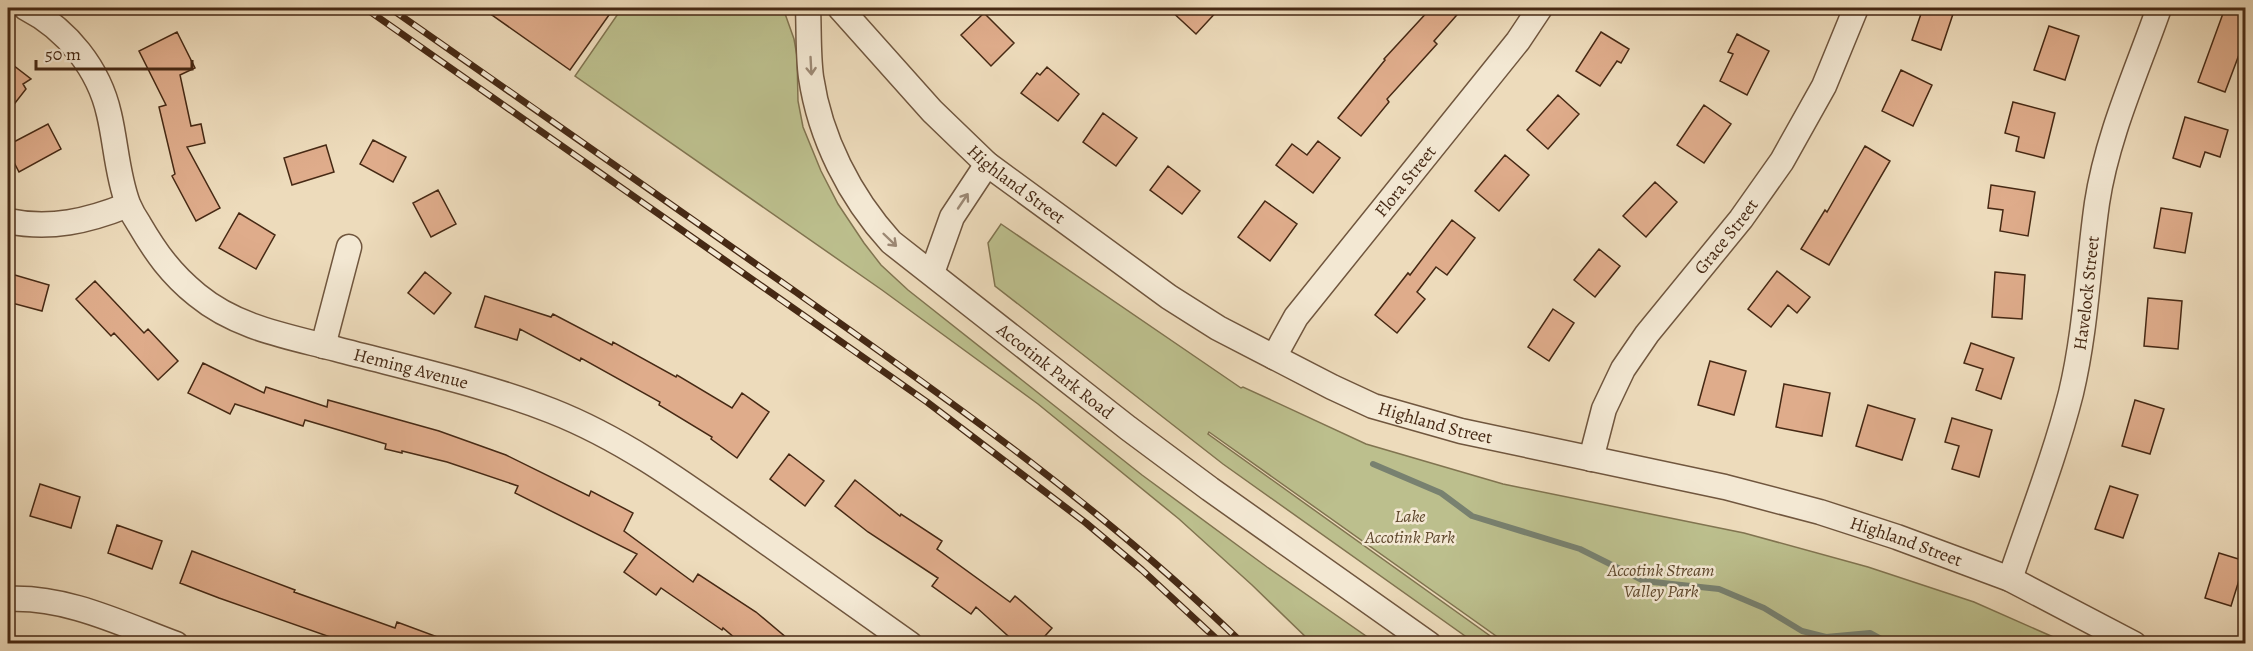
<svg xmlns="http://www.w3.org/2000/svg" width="2253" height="651" font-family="Alegreya,serif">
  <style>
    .green { fill: #bcbf8d; stroke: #817450; stroke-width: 1.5 }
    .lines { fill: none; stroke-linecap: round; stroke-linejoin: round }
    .stream { stroke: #788170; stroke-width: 6 }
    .building { fill: #dfac8b; stroke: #462914; stroke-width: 1.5 }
    .street-casing { stroke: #70563e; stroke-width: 27 }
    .street { stroke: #f3e8d3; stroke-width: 24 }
    .rail-casing { stroke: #462914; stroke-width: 7 }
    .rail { stroke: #f3e8d3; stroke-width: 4.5; stroke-dasharray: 14; stroke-linecap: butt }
    .oneway { stroke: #9c8874 }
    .labels { text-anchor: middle; stroke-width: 5; stroke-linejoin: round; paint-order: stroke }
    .street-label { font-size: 18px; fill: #462914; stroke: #f3e8d3 }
    .park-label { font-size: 18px; font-style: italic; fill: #5e472c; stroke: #f3e8d3 }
  </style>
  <rect width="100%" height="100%" fill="#eddbbb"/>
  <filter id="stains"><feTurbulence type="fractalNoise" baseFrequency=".00333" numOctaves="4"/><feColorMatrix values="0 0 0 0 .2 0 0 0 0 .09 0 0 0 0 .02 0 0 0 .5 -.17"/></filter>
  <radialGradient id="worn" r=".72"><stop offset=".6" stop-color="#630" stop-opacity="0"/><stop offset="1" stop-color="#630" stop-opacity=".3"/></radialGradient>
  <path class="green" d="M 622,8 L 783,8 L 794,39 L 797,56 L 798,101 L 803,127 L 821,171 L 838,204 L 864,243 L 881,265 L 908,290 L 1142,475 L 1267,567 L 1376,643 L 1312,643 L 1252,585 L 1179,519 L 1038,404 L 882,290 L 575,76 Z
    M 1001,224 L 1241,388 L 1243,387 L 1366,444 L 1503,484 L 1744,533 L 1868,567 L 1974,602 L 2067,643 L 1506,643 L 1209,432 L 1208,434 L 1500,643 L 1475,643 L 1223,464 L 995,286 L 988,243 Z"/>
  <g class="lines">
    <path class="stream" d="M 1373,464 L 1441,493 L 1472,516 L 1580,549 L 1644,581 L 1719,589 L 1764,608 L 1802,631 L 1826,637 L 1870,633 L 1890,644"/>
  </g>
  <path class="building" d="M 482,8 L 614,8 L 570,70 Z
    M 1168,8 L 1220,8 L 1196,34 Z
    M 1431,8 L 1463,8 L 1434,41 L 1437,44 L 1387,99 L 1389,102 L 1361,136 L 1338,118 L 1385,60 L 1384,59 Z
    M 1923,8 L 1955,8 L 1941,50 L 1912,40 Z
    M 2225,8 L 2246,8 L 2246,36 L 2225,92 L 2198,82 Z
    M 984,13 L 1014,43 L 991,66 L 961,35 Z
    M 2049,26 L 2079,36 L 2065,80 L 2034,70 Z
    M 177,32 L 195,68 L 180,75 L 191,126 L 201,124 L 205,143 L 187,147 L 220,208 L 196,221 L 172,176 L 175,174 L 159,107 L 166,105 L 139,51 Z
    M 1601,32 L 1629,49 L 1621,63 L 1617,61 L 1600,86 L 1576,71 Z
    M 1737,34 L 1769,51 L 1747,95 L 1720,81 L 1733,54 L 1728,52 Z
    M 8,55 L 13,65 L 31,79 L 23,84 L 26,89 L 8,112 Z
    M 1047,67 L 1079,94 L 1058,121 L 1021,93 L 1037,73 L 1040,75 Z
    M 1901,70 L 1932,85 L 1913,126 L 1882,111 Z
    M 1558,95 L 1579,114 L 1548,149 L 1527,130 Z
    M 2013,102 L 2055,113 L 2044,158 L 2016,151 L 2019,137 L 2005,133 Z
    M 1704,105 L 1731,124 L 1704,163 L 1677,145 Z
    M 1103,113 L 1137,138 L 1116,166 L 1083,142 Z
    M 2185,117 L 2228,130 L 2220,157 L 2205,152 L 2200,167 L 2173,158 Z
    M 48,124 L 61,149 L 19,172 L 8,151 L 8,145 Z
    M 373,140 L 406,157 L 393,182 L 360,164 Z
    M 1318,141 L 1340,158 L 1313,193 L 1276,165 L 1292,144 L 1307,155 Z
    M 326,145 L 334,172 L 292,185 L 284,158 Z
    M 1865,146 L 1890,161 L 1829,265 L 1801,249 L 1825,210 L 1827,212 Z
    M 1505,155 L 1529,175 L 1499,211 L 1475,191 Z
    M 1168,166 L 1200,191 L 1182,214 L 1150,190 Z
    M 1655,182 L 1677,202 L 1646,237 L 1623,216 Z
    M 1991,185 L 2035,192 L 2028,236 L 2000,231 L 2003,210 L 1988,208 Z
    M 438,190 L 456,224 L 431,237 L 413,203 Z
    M 1265,201 L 1297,224 L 1270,261 L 1238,237 Z
    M 2161,208 L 2192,213 L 2185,253 L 2154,248 Z
    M 239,213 L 275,235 L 256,269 L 219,248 Z
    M 1452,220 L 1475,238 L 1447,275 L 1436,267 L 1417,292 L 1425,299 L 1397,333 L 1375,315 L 1408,273 L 1410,275 Z
    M 1599,249 L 1620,266 L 1595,297 L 1574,280 Z
    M 1777,271 L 1810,297 L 1797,313 L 1788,305 L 1771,327 L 1748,309 Z
    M 425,272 L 451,293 L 434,314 L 408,293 Z
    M 1995,272 L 2025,275 L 2022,319 L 1992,317 Z
    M 8,273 L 49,285 L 42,311 L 8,302 Z
    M 95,281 L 144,333 L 148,329 L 178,361 L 158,380 L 114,333 L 111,336 L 76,299 Z
    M 485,296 L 551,317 L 553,314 L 612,345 L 613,342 L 676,377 L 677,375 L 732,408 L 742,393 L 769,412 L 737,458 L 711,439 L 712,437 L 659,405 L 660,402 L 581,358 L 580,361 L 520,329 L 517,340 L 475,327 Z
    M 2148,298 L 2182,301 L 2178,349 L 2144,346 Z
    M 1553,309 L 1574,323 L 1549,361 L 1528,347 Z
    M 1971,343 L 2014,358 L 2001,399 L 1976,390 L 1983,369 L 1964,363 Z
    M 1710,361 L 1746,371 L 1734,415 L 1698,405 Z
    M 203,363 L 264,393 L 266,387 L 327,407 L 328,400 L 439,431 L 506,455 L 589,496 L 591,491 L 633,513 L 624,531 L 693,582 L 698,574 L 756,612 L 794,644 L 742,644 L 723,628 L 722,630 L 661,588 L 656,595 L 624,572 L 637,554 L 515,493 L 518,486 L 447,462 L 402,451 L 402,453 L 385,449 L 386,444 L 305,420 L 303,426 L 235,404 L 230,414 L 188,393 Z
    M 1784,384 L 1830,393 L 1822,436 L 1776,427 Z
    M 2135,400 L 2164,409 L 2150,454 L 2122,446 Z
    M 1868,405 L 1915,419 L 1902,460 L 1856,446 Z
    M 1952,418 L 1992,430 L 1979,477 L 1952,469 L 1959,446 L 1945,442 Z
    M 789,454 L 824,481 L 805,506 L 770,479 Z
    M 855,480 L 900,516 L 901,514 L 942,541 L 937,549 L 1010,602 L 1015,596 L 1052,628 L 1038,644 L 1017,644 L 976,607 L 971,614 L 932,586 L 938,578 L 868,532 L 835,506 Z
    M 40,484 L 80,497 L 71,528 L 30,516 Z
    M 2110,486 L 2138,495 L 2123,538 L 2095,529 Z
    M 117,525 L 162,541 L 152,569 L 108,553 Z
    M 192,551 L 295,590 L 294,592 L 395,628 L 397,622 L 451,642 L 451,644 L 350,644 L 219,598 L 180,583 Z
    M 2219,553 L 2245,561 L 2231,606 L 2205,598 Z"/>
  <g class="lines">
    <g class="street-casing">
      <g id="street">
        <path id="s1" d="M 26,8 C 67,29 99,69 109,114 C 116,143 117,175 128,204 C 131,211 135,218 139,224 C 156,253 171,274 197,295 C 237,328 287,336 336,349 C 408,368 483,384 552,411 C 623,439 683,483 745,527 C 800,566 855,605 910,644"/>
        <path id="s2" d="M 808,8 C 809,30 808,54 811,77 C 820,138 850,197 891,242 L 1128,428 L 1210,489 L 1429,644"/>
        <path id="s3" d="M 840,8 L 932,111 L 987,164 L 1169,297 L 1218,328 L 1332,387 L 1373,406 L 1461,431 L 1725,487 L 1820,512 L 1897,537 L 2010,579 L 2134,644"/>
        <path d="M 8,221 C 50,230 88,221 128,205"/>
        <path d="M 932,273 L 952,217 L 987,164"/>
        <path d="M 323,346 L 349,247"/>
        <path id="s4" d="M 1274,357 L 1296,317 L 1518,41 L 1540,8"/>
        <path id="s5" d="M 1591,459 L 1604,409 L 1623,369 L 1647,334 L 1741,219 L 1782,161 L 1824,86 L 1856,8"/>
        <path id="s6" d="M 2010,579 C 2031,517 2055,456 2071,393 C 2086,330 2088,266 2097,203 C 2107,136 2137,71 2159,8"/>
        <path d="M 8,599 C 66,596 122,624 176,644"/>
      </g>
    </g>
    <use href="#street" class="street"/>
    <g class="rail-casing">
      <path id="rail" d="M 365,8 L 927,402 L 1086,523 L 1142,570 L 1222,644
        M 390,8 C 525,102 659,196 793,290 C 949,400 1106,510 1243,644"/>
    </g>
    <use href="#rail" class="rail"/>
  </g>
  <defs><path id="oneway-shaft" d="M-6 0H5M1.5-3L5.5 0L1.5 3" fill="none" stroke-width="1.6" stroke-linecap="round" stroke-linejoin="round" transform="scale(1.5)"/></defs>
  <g class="oneway">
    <use href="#oneway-shaft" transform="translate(811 66) rotate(87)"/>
    <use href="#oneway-shaft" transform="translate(963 201) rotate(-56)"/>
    <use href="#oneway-shaft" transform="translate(890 240) rotate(44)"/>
  </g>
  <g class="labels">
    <g class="street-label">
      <text dy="6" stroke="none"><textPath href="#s4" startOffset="220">Flora Street</textPath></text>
      <text dy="6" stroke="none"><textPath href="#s3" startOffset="250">Highland Street</textPath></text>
      <text dy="6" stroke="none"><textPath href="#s5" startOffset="264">Grace Street</textPath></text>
      <text dy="6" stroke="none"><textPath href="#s6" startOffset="297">Havelock Street</textPath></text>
      <text dy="6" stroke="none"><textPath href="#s1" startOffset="574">Heming Avenue</textPath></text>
      <text dy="6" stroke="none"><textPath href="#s2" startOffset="464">Accotink Park Road</textPath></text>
      <text dy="6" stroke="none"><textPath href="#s3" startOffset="736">Highland Street</textPath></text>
      <text dy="6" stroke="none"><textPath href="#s3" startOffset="1222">Highland Street</textPath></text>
    </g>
    <g class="park-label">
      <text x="1410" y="522">Lake<tspan x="1410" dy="21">Accotink Park</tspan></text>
      <text x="1661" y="576">Accotink Stream<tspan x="1661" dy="21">Valley Park</tspan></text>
    </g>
  </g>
  <rect width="2253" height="651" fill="none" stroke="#eddbbb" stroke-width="30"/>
  <rect x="9" y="9" width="2235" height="633" fill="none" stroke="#462914" stroke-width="3"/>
  <rect x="15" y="15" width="2223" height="621" fill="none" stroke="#462914" stroke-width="1.5"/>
  <path d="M36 60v9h156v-9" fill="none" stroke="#462914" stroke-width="3"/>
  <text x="45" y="60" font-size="18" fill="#462914" stroke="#f3e8d3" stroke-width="4.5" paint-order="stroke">50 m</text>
  <rect width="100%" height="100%" filter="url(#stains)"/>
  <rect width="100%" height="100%" fill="url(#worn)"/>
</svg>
